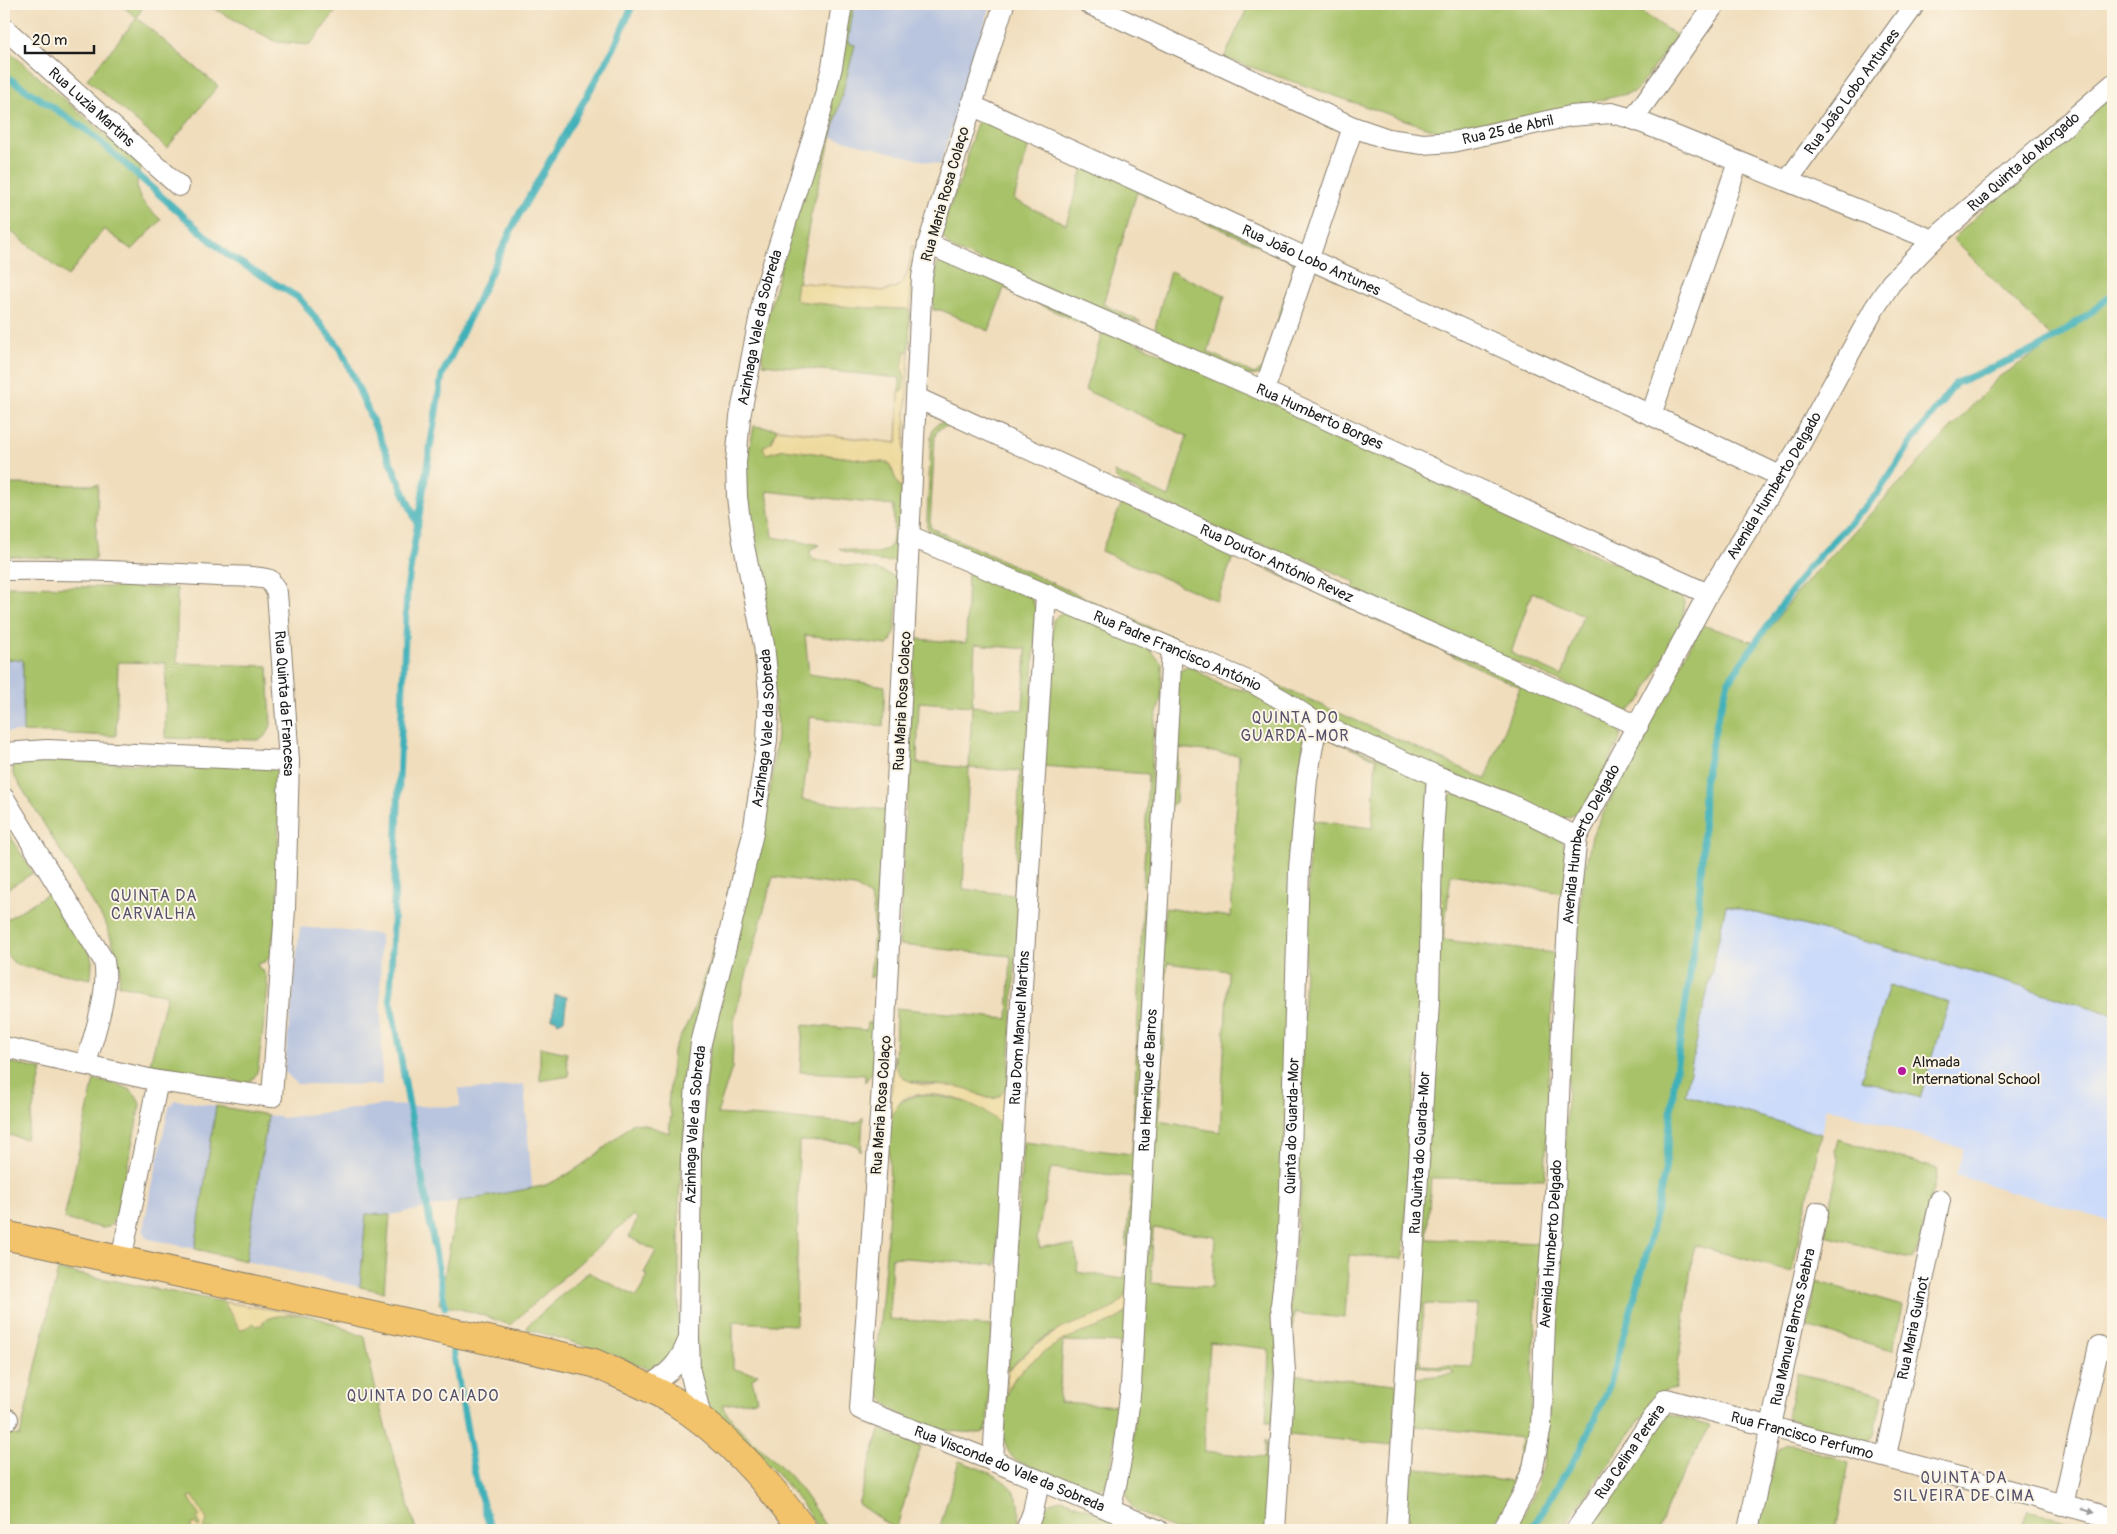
<svg xmlns="http://www.w3.org/2000/svg" width="2117" height="1534" font-family="Pangolin,sans-serif">
  <style>
    .built { fill: #cddbfa }
    .industrial { fill: #b9c5de }
    .green { fill: #a8c269; stroke: #626f42; fill-rule: evenodd }
    .sand { fill: #eeda9e; stroke: #857b5d }
    .water { fill: #41b1b9; stroke: #2e666a }
    .lines { fill: none; stroke-linecap: round; stroke-linejoin: round }
    .stream { stroke: #41b1b9; stroke-width: 7 }
    .minor-casing { stroke: #867c6c; stroke-width: 22 }
    .primary-casing { stroke: #867c6c; stroke-width: 30 }
    .minor { stroke: #fff; stroke-width: 20 }
    .primary { stroke: #f2c36a; stroke-width: 28 }
    .oneway { fill: #999 }
    .poi-dot { fill: #b5179e; stroke: #fcf5e5; stroke-width: 2 }
    .labels { text-anchor: middle; stroke-width: 4; stroke-linejoin: round; paint-order: stroke }
    .street-label { font-size: 15px; fill: #1c1c1c; stroke: #fcf5e5 }
    .poi-label { font-size: 15px; fill: #1c1c1c; stroke: #fcf5e5; text-anchor: start }
    .neighbourhood-label { font-size: 16px; letter-spacing: 1px; fill: #55516b; stroke: #fcf5e5 }
  </style>
  <rect width="100%" height="100%" fill="#fcf5e5"/>
  <filter id="ink" filterUnits="userSpaceOnUse"><feTurbulence type="fractalNoise" baseFrequency=".02" numOctaves="2"/><feDisplacementMap in="SourceGraphic" scale="10" xChannelSelector="R" yChannelSelector="G"/><feConvolveMatrix kernelMatrix="1 2 1 2 8 2 1 2 1" color-interpolation-filters="sRGB"/></filter>
  <filter id="wash" filterUnits="userSpaceOnUse"><feTurbulence type="fractalNoise" baseFrequency=".0096" numOctaves="4" result="noise"/><feDisplacementMap in="SourceGraphic" scale="20" xChannelSelector="R" yChannelSelector="G"/><feGaussianBlur stdDeviation="1.12" result="paint"/><feColorMatrix in="noise" values="0 0 0 0 0 0 0 0 0 0 0 0 0 0 0 0 0 1.4 0 .05"/><feComposite in="paint" operator="in"/></filter>
  <g filter="url(#wash)">
    <rect width="100%" height="100%" fill="#f0ddbc"/>
    <path class="built" d="M 1726,905 L 1908,953 L 2113,1014 L 2113,1222 L 1956,1175 L 1964,1149 L 1827,1107 L 1821,1134 L 1685,1096 Z"/>
    <path class="industrial" d="M 854,4 L 991,4 L 940,165 L 832,137 L 855,45 L 848,43 Z
      M 4,659 L 23,659 L 23,732 L 4,732 Z
      M 300,927 L 380,934 L 382,1085 L 297,1084 L 284,1071 Z
      M 524,1084 L 532,1188 L 390,1215 L 366,1214 L 360,1287 L 246,1261 L 268,1115 L 283,1118 L 383,1105 L 460,1107 L 459,1088 L 488,1089 Z
      M 175,1100 L 216,1106 L 195,1249 L 149,1239 L 146,1237 L 143,1229 L 169,1107 Z"/>
    <path class="green" d="M 120,4 L 144,4 L 137,18 L 218,86 L 167,148 L 87,79 L 137,18 Z
      M 205,4 L 341,4 L 310,45 L 277,42 Z
      M 850,4 L 854,4 L 848,43 L 855,45 L 811,215 L 795,298 L 798,301 L 852,307 L 906,309 L 910,311 L 909,352 L 902,368 L 905,377 L 903,390 L 899,393 L 900,378 L 763,364 L 760,346 Z
      M 1249,4 L 1630,4 L 1677,36 L 1635,92 L 1449,135 L 1224,58 Z
      M 4,47 L 142,167 C 129,193 143,203 161,220 L 132,250 L 104,229 L 68,276 L 4,226 Z
      M 2113,87 L 2113,1014 L 1908,953 L 1726,905 L 1685,1095 L 1821,1134 L 1792,1272 L 1694,1245 L 1675,1389 L 1665,1391 L 1656,1397 L 1562,1530 L 1513,1530 C 1535,1500 1540,1479 1547,1443 L 1577,934 L 1582,883 L 1592,836 L 1645,730 L 1702,625 L 1758,643 L 1799,590 L 2000,376 L 2055,341 L 1953,239 L 2088,107 Z
      M 987,120 L 1136,186 L 1290,258 L 1296,263 L 1299,269 L 1264,372 C 1246,388 1169,344 1155,328 L 1170,271 L 1225,295 L 1208,352 L 1254,374 L 1263,369 L 1294,266 L 1291,260 L 1137,192 L 1103,304 L 1141,322 L 1127,321 L 1097,310 L 951,248 L 942,236 L 948,211 L 966,166 L 969,148 L 977,123 ZM 1029,144 L 1083,168 L 1066,224 L 1014,200 Z
      M 945,259 L 1264,399 L 1362,449 L 1437,479 L 1451,489 L 1551,531 L 1575,545 L 1613,563 L 1618,561 L 1680,593 L 1685,602 L 1682,622 L 1642,699 L 1628,712 L 1353,589 L 1355,582 L 1303,558 C 1290,563 1277,554 1266,549 L 1265,545 L 1262,544 L 1255,546 L 1123,484 L 1116,478 L 1114,472 L 1169,497 L 1187,436 L 1085,390 L 1102,333 L 1004,288 L 989,331 L 941,310 L 933,310 L 933,292 L 937,265 ZM 1532,592 L 1583,615 L 1562,676 L 1511,653 Z
      M 939,423 L 947,423 L 956,427 C 946,425 938,426 935,436 L 930,524 L 931,528 L 1182,642 L 1179,645 L 933,536 L 927,527 L 927,518 L 931,437 L 933,428 Z
      M 754,426 L 777,429 L 766,454 L 784,449 L 889,463 C 894,472 895,481 902,490 L 898,559 C 884,567 858,555 843,551 L 839,548 C 853,550 884,561 892,543 C 895,535 893,515 894,506 L 767,491 L 773,537 L 820,545 L 811,549 L 810,554 L 814,560 C 826,559 834,563 845,565 C 862,568 882,568 898,579 L 895,631 L 890,643 L 887,645 L 805,635 L 809,674 L 885,686 L 883,726 L 809,717 L 808,758 L 802,800 L 886,810 L 878,970 L 875,975 L 870,978 C 871,960 878,912 870,898 C 866,892 860,889 854,887 L 773,877 L 734,1020 L 732,1068 L 717,1114 L 854,1123 L 860,1121 L 863,1117 L 861,1152 L 857,1146 L 850,1143 L 799,1141 L 796,1325 L 733,1322 L 733,1369 L 758,1374 L 752,1379 L 757,1400 L 722,1405 C 733,1428 769,1453 787,1473 C 803,1490 815,1510 828,1530 L 819,1530 L 805,1508 L 779,1476 L 710,1407 L 702,1391 L 697,1371 L 699,1155 L 710,1046 L 755,860 L 772,779 L 778,725 L 745,489 L 746,455 L 748,456 Z
      M 4,484 L 98,485 L 95,560 L 4,556 Z
      M 1122,503 L 1616,725 L 1621,734 L 1619,742 C 1609,761 1587,815 1565,818 C 1561,819 1556,818 1553,818 L 1332,722 L 1244,670 L 1486,779 L 1520,687 L 1234,554 L 1217,601 L 1101,551 Z
      M 968,569 L 1029,594 L 1037,610 L 1008,1083 L 1003,1094 L 995,1098 L 987,1098 L 966,1089 L 909,1081 L 900,1075 L 895,1066 L 896,1008 L 1008,1019 L 1011,956 L 899,945 L 914,641 L 918,639 L 966,643 ZM 975,644 L 1026,649 L 1023,710 L 972,706 ZM 919,702 L 972,706 L 969,768 L 917,763 ZM 969,768 L 1020,771 L 1014,895 L 963,889 Z
      M 4,586 L 177,588 L 177,663 L 268,666 L 271,725 C 268,733 266,738 257,740 L 165,738 L 166,663 L 118,662 L 116,736 L 23,732 L 23,660 L 4,659 Z
      M 1066,611 L 1150,649 L 1162,664 L 1161,700 L 1155,720 L 1152,746 L 1151,862 L 1150,882 L 1148,886 L 1143,886 L 1148,774 L 1042,766 L 1053,620 L 1058,615 Z
      M 1185,667 L 1193,668 L 1222,686 L 1249,691 L 1301,722 L 1305,733 L 1298,784 L 1278,1340 L 1273,1422 L 1266,1422 L 1269,1349 L 1210,1342 L 1204,1451 L 1265,1458 L 1265,1441 L 1273,1456 L 1268,1530 L 1175,1530 L 1138,1512 L 1132,1507 L 1126,1492 L 1133,1441 L 1165,908 L 1231,917 L 1239,755 L 1178,748 L 1176,802 L 1169,807 L 1178,671 ZM 1167,963 L 1228,971 L 1220,1132 L 1159,1121 ZM 1153,1228 L 1215,1236 L 1212,1287 L 1151,1283 Z
      M 1328,738 L 1413,771 L 1429,784 L 1425,927 L 1403,1259 L 1349,1255 L 1345,1318 L 1294,1313 L 1292,1343 L 1287,1328 L 1301,1188 L 1298,1172 L 1310,820 L 1372,828 L 1376,759 L 1329,739 L 1325,741 Z
      M 22,758 L 202,768 L 203,763 L 274,766 L 279,771 L 278,910 L 270,957 L 264,962 L 258,964 L 258,967 C 267,973 267,979 268,989 L 258,1068 C 256,1076 253,1081 245,1083 L 150,1064 L 167,995 L 119,985 L 120,964 L 106,924 L 13,774 L 13,763 Z
      M 1459,793 L 1469,795 L 1560,839 L 1568,849 L 1562,893 L 1451,874 L 1443,940 L 1554,953 L 1545,1179 L 1431,1178 L 1427,1239 L 1542,1243 L 1536,1304 L 1530,1431 L 1525,1465 L 1516,1489 L 1491,1530 L 1401,1530 L 1414,1378 L 1454,1374 L 1451,1370 L 1415,1366 L 1435,932 L 1443,909 L 1441,892 L 1437,877 L 1442,801 L 1450,795 ZM 1424,1304 L 1477,1305 L 1472,1367 L 1420,1365 ZM 1415,1426 L 1521,1438 L 1519,1456 L 1511,1482 L 1412,1467 Z
      M 4,826 L 33,873 L 4,891 Z
      M 54,890 L 90,954 L 92,961 L 91,979 L 16,965 L 4,952 L 4,921 Z
      M 1147,897 L 1150,902 L 1134,1247 L 1126,1246 L 1132,1177 L 1051,1168 L 1037,1238 L 1040,1248 L 1047,1246 L 1074,1246 L 1078,1263 L 1077,1272 L 1124,1279 L 1126,1251 L 1134,1252 C 1132,1266 1132,1284 1124,1297 C 1109,1319 1074,1321 1052,1333 C 1036,1342 1020,1357 1008,1371 L 1023,1142 L 1132,1154 L 1143,899 Z
      M 721,930 L 723,932 L 690,1050 L 679,1201 L 679,1348 L 659,1369 L 651,1370 L 603,1351 L 527,1329 L 527,1326 L 588,1272 L 637,1297 L 648,1275 L 644,1273 L 656,1251 L 629,1237 L 637,1219 L 633,1215 L 510,1325 L 476,1313 L 439,1304 L 458,1202 L 543,1186 C 577,1173 606,1147 633,1123 L 643,1124 L 669,1133 L 671,1114 L 668,1106 L 673,1051 L 693,1012 L 719,932 Z
      M 1889,985 L 1949,1003 L 1920,1098 L 1861,1080 Z
      M 868,1022 L 872,1024 L 875,1030 L 873,1071 L 865,1082 L 865,1075 L 800,1072 L 803,1025 L 867,1030 Z
      M 540,1047 L 567,1053 L 566,1057 L 569,1076 L 540,1081 Z
      M 4,1061 L 42,1070 L 26,1139 L 4,1134 Z
      M 94,1080 C 112,1084 136,1084 140,1105 L 117,1217 L 109,1227 L 102,1228 L 64,1219 Z
      M 922,1095 C 951,1097 994,1103 1005,1134 L 996,1265 L 892,1257 L 889,1319 L 992,1326 L 987,1427 L 985,1431 L 981,1433 C 946,1432 895,1426 877,1390 C 870,1374 878,1339 880,1322 C 884,1278 888,1234 890,1190 C 890,1169 887,1146 890,1125 C 892,1106 903,1097 922,1095 Z
      M 216,1106 L 268,1115 L 246,1261 L 195,1249 Z
      M 1838,1139 L 1938,1169 L 1917,1251 L 1913,1259 L 1826,1236 L 1825,1227 L 1839,1161 L 1835,1151 Z
      M 366,1214 L 390,1215 L 384,1292 L 360,1287 Z
      M 58,1270 L 224,1302 L 240,1329 L 250,1326 L 253,1322 C 265,1321 275,1315 287,1314 C 313,1312 340,1327 365,1337 C 376,1403 397,1466 416,1530 L 4,1530 L 4,1433 L 20,1436 Z
      M 1816,1281 L 1902,1306 L 1893,1350 L 1807,1327 Z
      M 1129,1310 L 1126,1343 L 1063,1341 L 1059,1402 L 1120,1406 L 1109,1479 C 1104,1487 1100,1491 1090,1491 L 1015,1460 C 1003,1447 1003,1436 1004,1418 C 1004,1407 1005,1398 1009,1388 C 1018,1369 1052,1345 1070,1337 C 1092,1327 1109,1327 1129,1310 Z
      M 1797,1373 L 1883,1395 L 1874,1435 L 1866,1440 L 1787,1419 Z
      M 1288,1374 L 1397,1384 L 1393,1445 L 1289,1435 Z
      M 1666,1414 L 1710,1426 L 1676,1487 L 1658,1530 L 1586,1530 Z
      M 880,1430 L 921,1446 L 896,1530 L 858,1504 Z
      M 1786,1444 L 1794,1444 L 1849,1463 L 1836,1530 L 1757,1530 L 1776,1454 L 1780,1448 Z
      M 959,1461 C 994,1474 1030,1484 1017,1530 L 939,1530 Z
      M 1063,1499 L 1139,1530 L 1035,1530 C 1040,1515 1045,1500 1063,1499 Z
      M 2028,1510 L 2105,1530 L 2021,1530 Z"/>
    <path class="sand" d="M 912,246 L 917,247 L 914,262 L 910,311 L 906,309 L 852,307 L 798,301 L 795,298 L 797,282 L 884,291 C 911,286 908,269 912,246 Z
      M 906,351 L 909,352 L 902,490 C 895,481 894,472 889,463 L 784,449 L 766,454 L 763,447 L 772,442 L 777,429 L 897,443 L 899,393 L 903,390 L 905,377 L 902,368 Z
      M 894,1056 C 895,1067 898,1076 909,1081 C 927,1089 949,1083 967,1089 C 976,1092 986,1101 996,1098 C 1003,1095 1005,1089 1008,1083 L 1005,1134 C 995,1106 938,1088 910,1096 C 896,1100 892,1114 889,1127 Z
      M 1129,1286 L 1129,1310 C 1112,1325 1093,1328 1073,1336 C 1054,1343 1018,1369 1009,1387 C 1007,1392 1006,1397 1004,1402 L 1008,1371 L 1035,1345 L 1062,1328 L 1101,1314 L 1115,1307 L 1124,1297 Z
      M 224,1302 L 307,1315 C 293,1314 275,1314 263,1321 L 263,1324 L 257,1326 L 253,1323 L 250,1326 L 240,1330 Z
      M 193,1496 L 207,1520 L 203,1530 L 194,1530 L 190,1526 L 195,1523 L 198,1527 L 201,1525 L 197,1518 L 200,1516 L 189,1497 Z"/>
    <path class="water" d="M 555,995 L 567,997 L 564,1020 L 558,1023 L 556,1019 L 552,1019 Z"/>
    <g class="lines">
      <path class="stream" d="M 4,75 L 88,131 L 226,254 L 299,298 L 341,349 L 418,525
        M 445,1307 L 390,998 L 407,589 L 442,375 L 517,218 L 614,48 L 633,4
        M 453,1350 L 476,1481 L 491,1530
        M 1531,1530 L 1583,1445 L 1610,1384 L 1645,1260 L 1665,1171 L 1674,1084 L 1697,926 L 1703,847 L 1704,783 L 1717,720 L 1728,682 L 1807,569 L 1877,494 L 1915,437 L 1956,383 L 2039,348 L 2089,314 L 2113,294"/>
    </g>
  </g>
  <g filter="url(#ink)">
    <g class="lines">
      <g class="minor-casing">
        <g id="minor">
          <path id="s1" d="M 1004,4 L 928,244 L 922,277 L 882,1086 L 860,1409 L 993,1461 L 1158,1530"/>
          <path id="s2" d="M 1089,4 L 1353,127 L 1388,139 L 1423,144 L 1452,142 L 1570,116 L 1612,113 L 1633,119 L 1933,240"/>
          <path id="s3" d="M 4,28 L 179,186"/>
          <path id="s4" d="M 971,105 L 1651,415 L 1780,476"/>
          <path d="M 1633,119 L 1715,4"/>
          <path id="s5" d="M 1788,180 L 1915,4"/>
          <path id="s6" d="M 928,244 L 1264,391 L 1708,594"/>
          <path d="M 1264,391 L 1353,127"/>
          <path id="s7" d="M 917,398 L 1350,597 L 1638,726"/>
          <path d="M 1651,415 L 1738,162"/>
          <path id="s8" d="M 910,536 L 1255,684 L 1286,702 L 1317,723 L 1437,776 L 1510,804 L 1577,837"/>
          <path id="s9" d="M 4,570 C 75,569 146,572 217,576 C 236,577 252,575 270,580 L 277,593 L 278,606 L 289,761 L 285,909 L 272,1097 L 158,1081 L 4,1047"/>
          <path d="M 4,753 L 47,750 L 289,761"/>
          <path d="M 4,798 L 104,961 C 110,992 94,1034 86,1064"/>
          <path d="M 121,1260 L 158,1081"/>
          <path d="M 647,1387 C 669,1373 678,1366 688,1341"/>
          <path d="M 4,1418 L 8,1419"/>
          <path id="s10" d="M 702,1421 L 690,1371 L 689,1339 L 691,1154 L 696,1085 L 701,1043 L 726,947 L 753,833 L 767,740 L 769,692 L 764,645 L 742,536 L 737,497 L 736,463 L 740,417 L 765,289 L 820,115 L 832,67 L 842,4"/>
          <path id="s11" d="M 1886,1456 L 1940,1200"/>
          <path id="s12" d="M 993,1461 L 1046,594"/>
          <path d="M 2063,1505 L 2099,1346"/>
          <path id="s13" d="M 1110,1510 C 1121,1469 1127,1428 1131,1385 L 1172,648"/>
          <path d="M 1026,1530 L 1033,1512 L 1039,1481"/>
          <path id="s14" d="M 1275,1530 L 1285,1373 L 1281,1305 L 1287,1250 L 1290,1190 L 1299,868 L 1307,779 L 1317,723"/>
          <path id="s15" d="M 1396,1530 L 1429,1002 L 1432,848 L 1437,776"/>
          <path id="s16" d="M 1503,1530 L 1522,1496 L 1533,1468 L 1541,1426 L 1545,1323 L 1555,1195 L 1562,1024 L 1569,909 L 1577,837 L 1708,594 L 1797,450 L 1874,309 L 1891,283 L 1933,240 L 2113,84"/>
          <path id="s17" d="M 1576,1530 L 1666,1399 L 2113,1518"/>
          <path id="s18" d="M 1748,1530 L 1818,1212"/>
        </g>
      </g>
      <g class="primary-casing">
        <path id="primary" d="M 4,1235 L 594,1363 C 622,1376 651,1387 677,1403 C 727,1435 768,1482 803,1530"/>
      </g>
      <use href="#minor" class="minor"/>
      <use href="#primary" class="primary"/>
    </g>
    <defs><path id="oneway-solid" d="M-6-.8H1V-3.2L6.5 0L1 3.2V.8H-6Z" transform="scale(1.25)"/></defs>
    <use class="oneway" href="#oneway-solid" transform="translate(2088 1511) rotate(15)"/>
  </g>
  <circle class="poi-dot" cx="1902" cy="1071" r="5"/>
  <g class="labels">
    <g class="street-label">
      <text dy="5" stroke="none"><textPath href="#s5" startOffset="109">Rua João Lobo Antunes</textPath></text>
      <text dy="5" stroke="none"><textPath href="#s3" startOffset="118">Rua Luzia Martins</textPath></text>
      <text dy="5" stroke="none"><textPath href="#s2" startOffset="450">Rua 25 de Abril</textPath></text>
      <text dy="5" stroke="none"><textPath href="#s16" startOffset="1519">Rua Quinta do Morgado</textPath></text>
      <text transform="translate(945 194) rotate(-74)" y="5">Rua Maria Rosa Colaço</text>
      <text dy="5" stroke="none"><textPath href="#s4" startOffset="374">Rua João Lobo Antunes</textPath></text>
      <text dy="5" stroke="none"><textPath href="#s10" startOffset="1108">Azinhaga Vale da Sobreda</textPath></text>
      <text dy="5" stroke="none"><textPath href="#s6" startOffset="428">Rua Humberto Borges</textPath></text>
      <text dy="5" stroke="none"><textPath href="#s16" startOffset="1105">Avenida Humberto Delgado</textPath></text>
      <text dy="5" stroke="none"><textPath href="#s7" startOffset="396">Rua Doutor António Revez</textPath></text>
      <text dy="5" stroke="none"><textPath href="#s8" startOffset="291">Rua Padre Francisco António</textPath></text>
      <text transform="translate(902 701) rotate(-87)" y="5">Rua Maria Rosa Colaço</text>
      <text dy="5" stroke="none"><textPath href="#s9" startOffset="392">Rua Quinta da Francesa</textPath></text>
      <text dy="5" stroke="none"><textPath href="#s10" startOffset="702">Azinhaga Vale da Sobreda</textPath></text>
      <text dy="5" stroke="none"><textPath href="#s16" startOffset="699">Avenida Humberto Delgado</textPath></text>
      <text dy="5" stroke="none"><textPath href="#s12" startOffset="434">Rua Dom Manuel Martins</textPath></text>
      <text dy="5" stroke="none"><textPath href="#s13" startOffset="432">Rua Henrique de Barros</textPath></text>
      <text transform="translate(881 1105) rotate(-86)" y="5">Rua Maria Rosa Colaço</text>
      <text dy="5" stroke="none"><textPath href="#s10" startOffset="298">Azinhaga Vale da Sobreda</textPath></text>
      <text dy="5" stroke="none"><textPath href="#s14" startOffset="405">Quinta do Guarda-Mor</textPath></text>
      <text dy="5" stroke="none"><textPath href="#s15" startOffset="378">Rua Quinta do Guarda-Mor</textPath></text>
      <text dy="5" stroke="none"><textPath href="#s16" startOffset="294">Avenida Humberto Delgado</textPath></text>
      <text dy="5" stroke="none"><textPath href="#s18" startOffset="208">Rua Manuel Barros Seabra</textPath></text>
      <text dy="5" stroke="none"><textPath href="#s11" startOffset="131">Rua Maria Guinot</textPath></text>
      <text dy="5" stroke="none"><textPath href="#s17" startOffset="300">Rua Francisco Perfumo</textPath></text>
      <text dy="5" stroke="none"><textPath href="#s17" startOffset="95">Rua Celina Pereira</textPath></text>
      <text dy="5" stroke="none"><textPath href="#s1" startOffset="1580">Rua Visconde do Vale da Sobreda</textPath></text>
    </g>
    <g class="poi-label">
      <text x="1912" y="1067">Almada<tspan x="1912" dy="17">International School</tspan></text>
    </g>
    <g class="neighbourhood-label">
      <text x="1295" y="723">QUINTA DO<tspan x="1295" dy="18">GUARDA-MOR</tspan></text>
      <text x="154" y="901">QUINTA DA<tspan x="154" dy="18">CARVALHA</tspan></text>
      <text x="423" y="1401">QUINTA DO CAIADO</text>
      <text x="1964" y="1483">QUINTA DA<tspan x="1964" dy="18">SILVEIRA DE CIMA</tspan></text>
    </g>
  </g>
  <rect width="2117" height="1534" fill="none" stroke="#fcf5e5" stroke-width="20"/>
  <path d="M25 45v8h69v-8" fill="none" stroke="#1c1c1c" stroke-width="2.5"/>
  <text x="32" y="45" font-size="15" fill="#1c1c1c" stroke="#fcf5e5" stroke-width="4" paint-order="stroke">20 m</text>
</svg>
